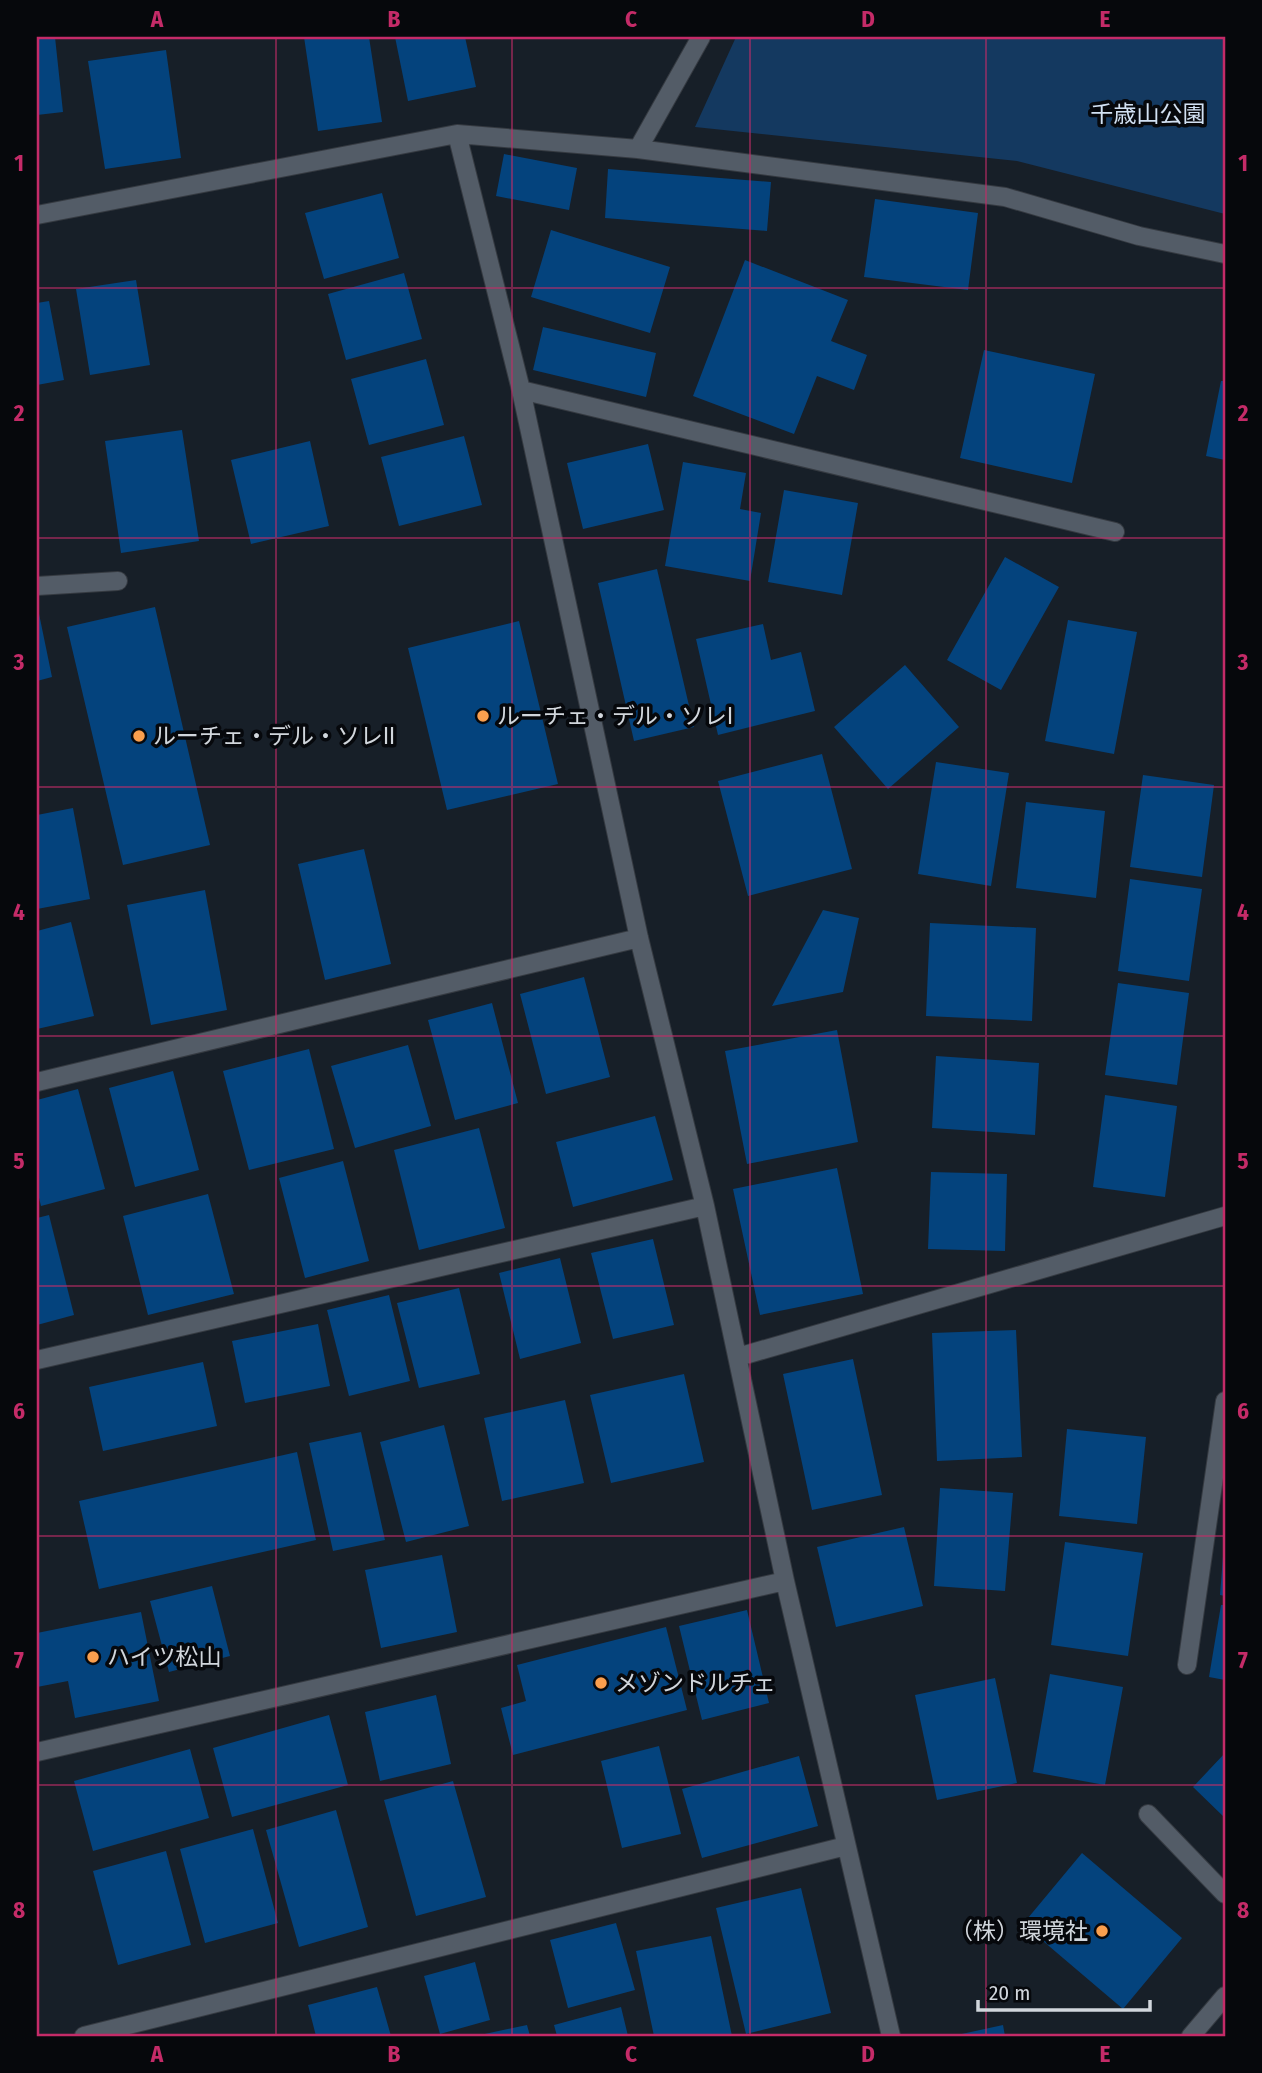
<svg xmlns="http://www.w3.org/2000/svg" width="1262" height="2073" font-family="'Fira Sans Condensed','Noto Sans JP',sans-serif">
  <style>
    .green { fill: #143960 }
    .building { fill: #04437d }
    .lines { fill: none; stroke-linecap: round; stroke-linejoin: round }
    .service-casing { stroke: #353a41; stroke-width: 20 }
    .service { stroke: #535c67; stroke-width: 18 }
    .grid { fill: none; stroke: #c42b68; stroke-width: 2; stroke-opacity: 0.55 }
    .poi-dot { fill: #fa9f4e; stroke: #06080c; stroke-width: 2.5 }
    .labels { text-anchor: middle; stroke-width: 7; stroke-linejoin: round; paint-order: stroke }
    .park-label { font-size: 23px; fill: #d2e1f3; stroke: #06080c }
    .poi-label { font-size: 23px; fill: #d1d6dc; stroke: #06080c; text-anchor: start }
    .neatline { fill: none; stroke: #c42b68; stroke-width: 2.5 }
    .grid-label { font-size: 23px; text-anchor: middle; font-weight: bold; fill: #c42b68 }
  </style>
  <rect width="100%" height="100%" fill="#171f28"/>
  <path class="green" d="M 736,37 L 1225,37 L 1225,214 L 1017,161 L 695,127 Z"/>
  <path class="building" d="M 37,37 L 55,37 L 63,112 L 37,115 Z
    M 304,37 L 369,37 L 382,122 L 318,131 Z
    M 395,37 L 465,37 L 476,87 L 408,101 Z
    M 166,50 L 181,158 L 105,169 L 88,61 Z
    M 504,154 L 577,168 L 569,210 L 496,196 Z
    M 608,169 L 771,182 L 767,231 L 605,218 Z
    M 382,193 L 399,258 L 324,279 L 305,213 Z
    M 875,199 L 978,213 L 968,290 L 864,277 Z
    M 551,230 L 670,267 L 650,333 L 531,297 Z
    M 745,260 L 848,300 L 831,341 L 867,355 L 854,390 L 817,376 L 794,434 L 693,396 Z
    M 404,273 L 422,339 L 346,360 L 328,294 Z
    M 136,280 L 150,365 L 90,375 L 76,289 Z
    M 49,301 L 64,380 L 37,385 L 37,303 Z
    M 543,327 L 656,353 L 646,397 L 533,370 Z
    M 984,350 L 1095,374 L 1072,483 L 960,458 Z
    M 426,359 L 444,425 L 369,445 L 351,379 Z
    M 1221,381 L 1225,381 L 1225,460 L 1206,456 Z
    M 182,430 L 199,541 L 121,553 L 105,441 Z
    M 464,436 L 482,505 L 399,526 L 381,457 Z
    M 310,441 L 329,526 L 251,544 L 231,460 Z
    M 648,444 L 664,510 L 583,529 L 567,463 Z
    M 683,462 L 746,473 L 740,509 L 761,513 L 750,581 L 665,566 Z
    M 784,490 L 858,503 L 842,595 L 768,582 Z
    M 1005,557 L 1059,587 L 1001,690 L 947,660 Z
    M 657,569 L 694,727 L 634,741 L 598,583 Z
    M 37,604 L 52,677 L 37,681 Z
    M 155,607 L 210,845 L 123,865 L 67,627 Z
    M 1068,620 L 1137,632 L 1114,754 L 1045,741 Z
    M 519,621 L 558,784 L 447,810 L 408,648 Z
    M 763,624 L 771,660 L 801,652 L 815,711 L 718,735 L 696,639 Z
    M 905,665 L 959,727 L 888,789 L 834,727 Z
    M 822,754 L 852,869 L 748,896 L 718,781 Z
    M 936,762 L 1009,773 L 991,886 L 918,874 Z
    M 1143,775 L 1214,785 L 1202,877 L 1130,867 Z
    M 1026,802 L 1105,811 L 1096,898 L 1016,888 Z
    M 73,808 L 90,899 L 37,909 L 37,815 Z
    M 364,849 L 391,964 L 325,980 L 298,864 Z
    M 1130,879 L 1202,889 L 1189,981 L 1118,971 Z
    M 205,890 L 227,1010 L 151,1025 L 127,905 Z
    M 823,910 L 859,918 L 843,992 L 772,1006 Z
    M 71,922 L 94,1016 L 37,1029 L 37,931 Z
    M 930,923 L 1036,928 L 1032,1021 L 926,1016 Z
    M 584,977 L 610,1077 L 546,1094 L 520,994 Z
    M 1118,983 L 1189,993 L 1177,1085 L 1105,1075 Z
    M 492,1003 L 518,1103 L 455,1120 L 428,1020 Z
    M 837,1030 L 858,1142 L 747,1164 L 725,1051 Z
    M 408,1045 L 431,1126 L 355,1148 L 331,1066 Z
    M 309,1049 L 334,1149 L 249,1170 L 223,1071 Z
    M 936,1056 L 1039,1063 L 1035,1135 L 932,1128 Z
    M 173,1071 L 199,1170 L 135,1187 L 109,1088 Z
    M 78,1089 L 105,1189 L 41,1206 L 37,1190 L 37,1100 Z
    M 1105,1095 L 1177,1106 L 1165,1197 L 1093,1187 Z
    M 655,1116 L 673,1180 L 573,1207 L 556,1142 Z
    M 479,1128 L 505,1228 L 419,1250 L 394,1150 Z
    M 343,1161 L 369,1261 L 305,1278 L 279,1178 Z
    M 837,1168 L 863,1294 L 760,1315 L 733,1189 Z
    M 931,1172 L 1007,1174 L 1005,1251 L 928,1249 Z
    M 208,1194 L 234,1294 L 148,1315 L 123,1216 Z
    M 49,1215 L 74,1315 L 37,1325 L 37,1218 Z
    M 653,1239 L 674,1325 L 613,1339 L 591,1253 Z
    M 560,1258 L 581,1343 L 520,1359 L 499,1273 Z
    M 459,1288 L 480,1374 L 419,1388 L 397,1303 Z
    M 389,1295 L 410,1381 L 349,1396 L 327,1310 Z
    M 318,1324 L 330,1386 L 245,1403 L 232,1341 Z
    M 1016,1330 L 1022,1457 L 937,1461 L 932,1333 Z
    M 853,1359 L 882,1495 L 812,1510 L 783,1374 Z
    M 203,1362 L 217,1426 L 103,1451 L 89,1387 Z
    M 684,1374 L 704,1462 L 611,1483 L 590,1395 Z
    M 565,1400 L 584,1483 L 502,1501 L 484,1418 Z
    M 444,1425 L 469,1526 L 406,1542 L 380,1442 Z
    M 1067,1429 L 1146,1437 L 1137,1524 L 1059,1516 Z
    M 361,1432 L 385,1540 L 333,1551 L 309,1443 Z
    M 297,1452 L 316,1540 L 99,1589 L 79,1501 Z
    M 940,1488 L 1013,1493 L 1005,1591 L 934,1586 Z
    M 904,1527 L 923,1606 L 836,1627 L 817,1547 Z
    M 1065,1542 L 1143,1553 L 1128,1656 L 1051,1645 Z
    M 442,1555 L 457,1632 L 381,1648 L 365,1570 Z
    M 1223,1556 L 1225,1556 L 1225,1596 L 1220,1595 Z
    M 212,1586 L 230,1656 L 169,1672 L 150,1601 Z
    M 1221,1605 L 1225,1605 L 1225,1680 L 1209,1677 Z
    M 747,1610 L 769,1703 L 702,1720 L 679,1626 Z
    M 141,1612 L 159,1701 L 75,1718 L 68,1681 L 37,1687 L 37,1633 Z
    M 666,1627 L 687,1710 L 513,1755 L 501,1708 L 526,1701 L 517,1665 Z
    M 1050,1674 L 1123,1687 L 1105,1785 L 1033,1772 Z
    M 995,1678 L 1017,1783 L 937,1800 L 915,1695 Z
    M 436,1695 L 451,1764 L 380,1781 L 365,1712 Z
    M 329,1715 L 348,1785 L 232,1817 L 213,1748 Z
    M 659,1746 L 681,1834 L 622,1848 L 601,1761 Z
    M 190,1749 L 209,1818 L 93,1851 L 74,1781 Z
    M 1225,1753 L 1225,1818 L 1193,1787 Z
    M 799,1756 L 818,1826 L 702,1858 L 682,1789 Z
    M 453,1781 L 486,1897 L 416,1916 L 384,1800 Z
    M 336,1810 L 368,1927 L 299,1947 L 266,1830 Z
    M 253,1829 L 278,1923 L 205,1943 L 180,1849 Z
    M 166,1851 L 191,1945 L 118,1965 L 93,1871 Z
    M 1082,1853 L 1182,1938 L 1123,2009 L 1023,1924 Z
    M 801,1888 L 831,2013 L 746,2034 L 716,1908 Z
    M 616,1923 L 635,1990 L 568,2008 L 550,1940 Z
    M 711,1936 L 732,2036 L 654,2036 L 636,1951 Z
    M 475,1962 L 490,2020 L 440,2034 L 424,1976 Z
    M 377,1987 L 391,2036 L 316,2036 L 308,2005 Z
    M 621,2007 L 628,2036 L 557,2036 L 554,2025 Z
    M 527,2025 L 530,2036 L 480,2036 L 480,2035 Z
    M 1003,2025 L 1005,2036 L 957,2036 L 957,2035 Z"/>
  <g class="lines">
    <g class="service-casing">
      <path id="service" d="M 457,134 L 521,390 L 639,938 L 705,1206 L 785,1581 L 891,2036
        M 638,149 L 701,37
        M 37,215 L 457,134 L 638,149 L 1005,197 L 1139,236 L 1225,254
        M 521,390 L 1115,532
        M 37,586 L 118,581
        M 37,1082 L 639,938
        M 738,1357 L 1225,1216
        M 37,1360 L 705,1206
        M 1187,1665 L 1225,1401
        M 37,1752 L 785,1581
        M 1148,1814 L 1225,1894
        M 84,2036 L 846,1846
        M 1191,2036 L 1225,1996"/>
    </g>
    <use href="#service" class="service"/>
  </g>
  <path class="grid" d="M 276,37 L 276,2036M 512,37 L 512,2036M 750,37 L 750,2036M 986,37 L 986,2036M 37,288 L 1225,288M 37,538 L 1225,538M 37,787 L 1225,787M 37,1036 L 1225,1036M 37,1286 L 1225,1286M 37,1536 L 1225,1536M 37,1785 L 1225,1785"/>
  <g class="poi-dot">
    <circle cx="483" cy="716" r="7"/>
    <circle cx="139" cy="736" r="7"/>
    <circle cx="93" cy="1657" r="7"/>
    <circle cx="601" cy="1683" r="7"/>
    <circle cx="1102" cy="1931" r="7"/>
  </g>
  <g class="labels">
    <g class="park-label">
      <text x="1148" y="122">千歳山公園</text>
    </g>
    <g class="poi-label">
      <text x="497" y="724">ルーチェ・デル・ソレI</text>
      <text x="153" y="744">ルーチェ・デル・ソレII</text>
      <text x="107" y="1665">ハイツ松山</text>
      <text x="615" y="1691">メゾンドルチェ</text>
      <text x="1088" y="1939" text-anchor="end">（株）環境社</text>
    </g>
  </g>
  <rect width="1262" height="2073" fill="none" stroke="#06080c" stroke-width="77"/>
  <path d="M978 2000v10h172v-10" fill="none" stroke="#d1d6dc" stroke-width="3.5"/>
  <text x="989" y="2000" font-size="21" fill="#d1d6dc" stroke="#06080c" stroke-width="5" paint-order="stroke">20 m</text>
  <rect x="38" y="38" width="1186" height="1997" class="neatline"/>
  <g class="grid-label">
    <text x="157" y="27">A</text>
    <text x="394" y="27">B</text>
    <text x="631" y="27">C</text>
    <text x="868" y="27">D</text>
    <text x="1105" y="27">E</text>
    <text x="19" y="171">1</text>
    <text x="1243" y="171">1</text>
    <text x="19" y="421">2</text>
    <text x="1243" y="421">2</text>
    <text x="19" y="670">3</text>
    <text x="1243" y="670">3</text>
    <text x="19" y="920">4</text>
    <text x="1243" y="920">4</text>
    <text x="19" y="1169">5</text>
    <text x="1243" y="1169">5</text>
    <text x="19" y="1419">6</text>
    <text x="1243" y="1419">6</text>
    <text x="19" y="1668">7</text>
    <text x="1243" y="1668">7</text>
    <text x="19" y="1918">8</text>
    <text x="1243" y="1918">8</text>
    <text x="157" y="2062">A</text>
    <text x="394" y="2062">B</text>
    <text x="631" y="2062">C</text>
    <text x="868" y="2062">D</text>
    <text x="1105" y="2062">E</text>
  </g>
</svg>
